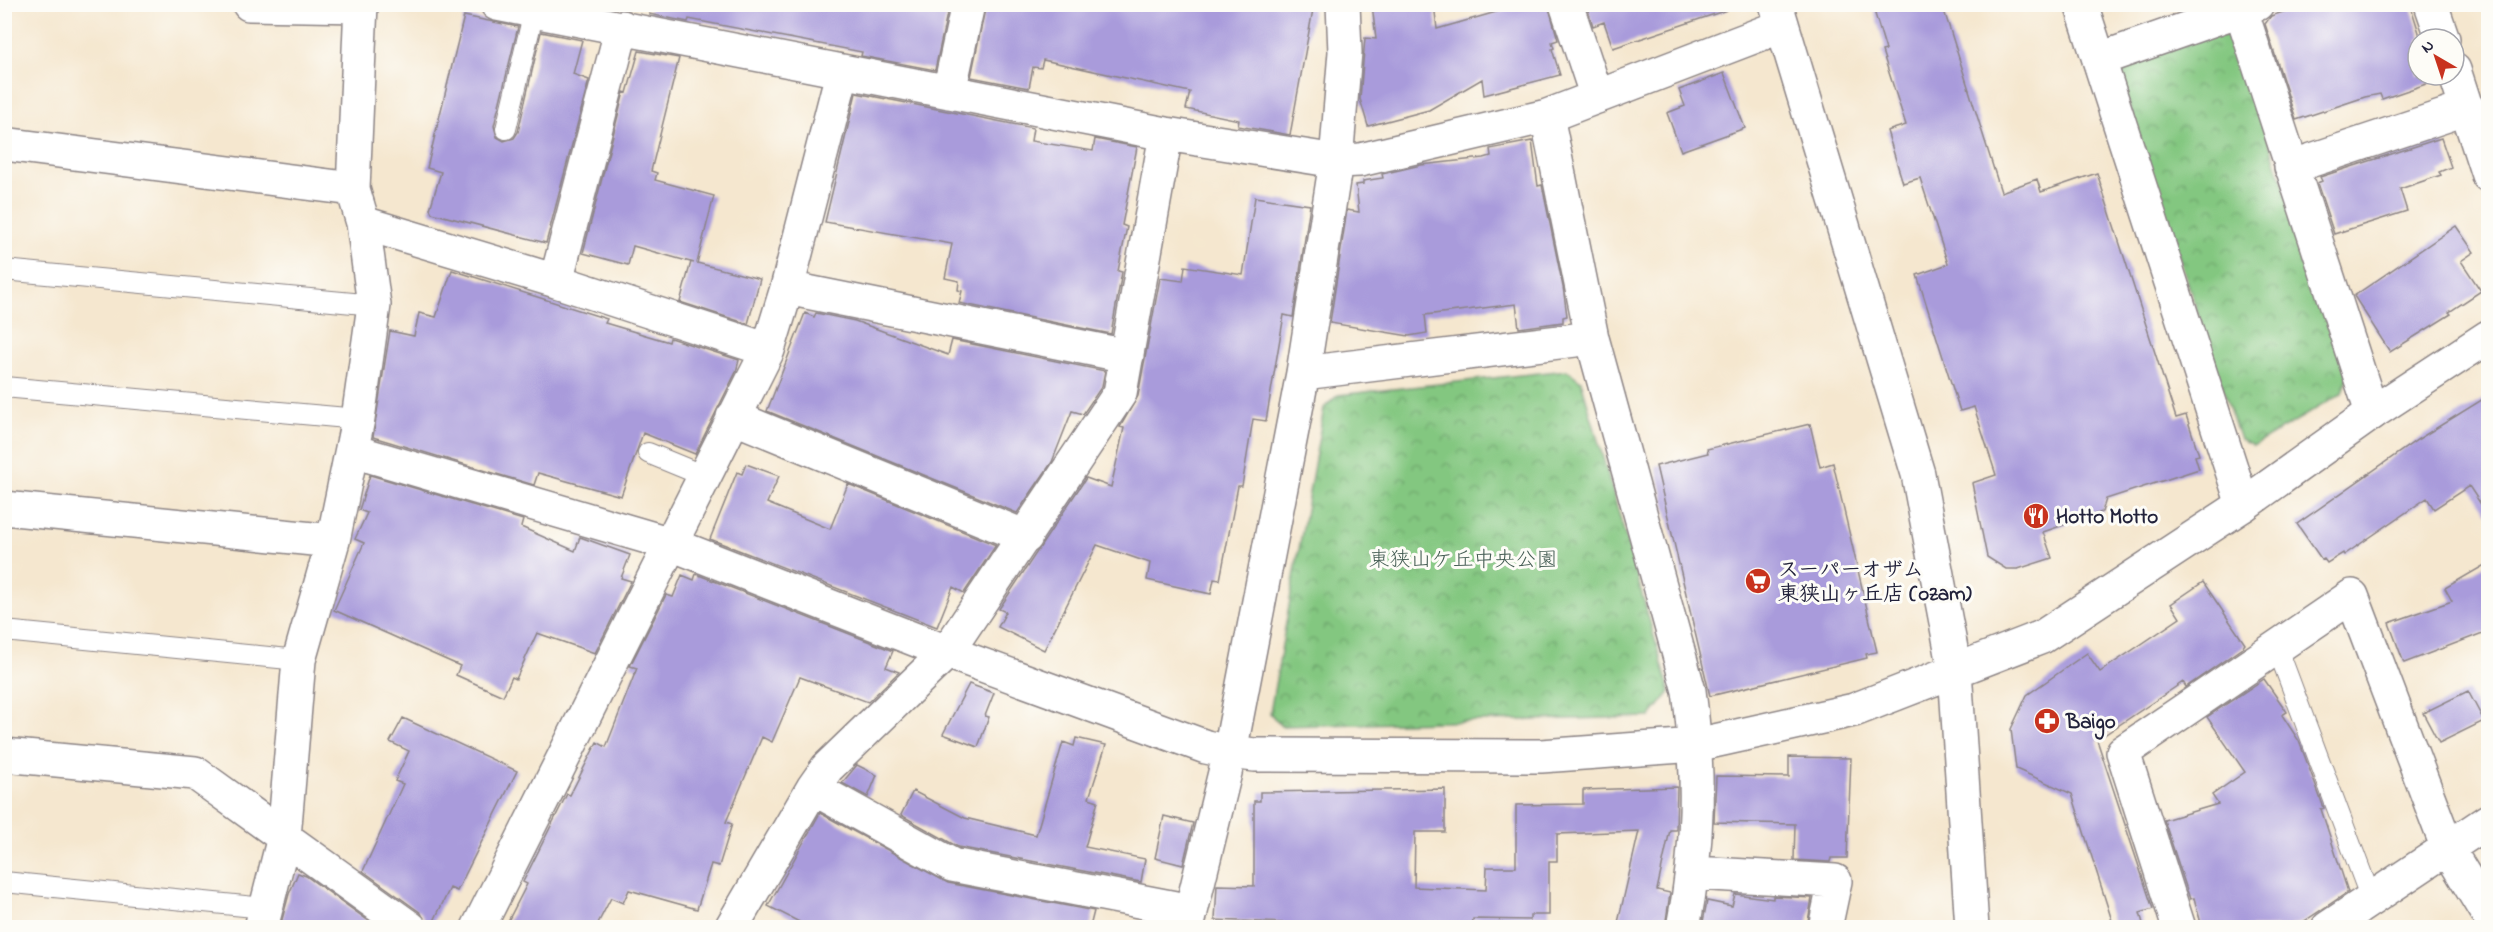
<svg xmlns="http://www.w3.org/2000/svg" width="2493" height="932" font-family="'Indie Flower','Klee One',sans-serif">
  <style>
    .park { fill: url(#park-crowns); stroke: #52745e; stroke-width: 1.5 }
    .building { fill: #a99bdb }
    .lines { fill: none; stroke-linecap: round; stroke-linejoin: round }
    .service-casing { stroke: #8c8485; stroke-width: 22 }
    .minor-casing { stroke: #8c8485; stroke-width: 36 }
    .tertiary-casing { stroke: #8c8485; stroke-width: 36 }
    .service { stroke: #fff; stroke-width: 20 }
    .minor { stroke: #fff; stroke-width: 33 }
    .tertiary { stroke: #fff; stroke-width: 33 }
    .labels { text-anchor: middle; stroke-width: 6; stroke-linejoin: round; paint-order: stroke }
    .poi-label { font-size: 21px; font-weight: bold; fill: #22223b; stroke: #fdfcf7; text-anchor: start }
    .park-label { font-size: 21px; fill: #445c53; stroke: #fdfcf7 }
  </style>
  <defs>
    <pattern id="park-crowns" width="20" height="18" patternUnits="userSpaceOnUse" patternTransform="scale(1.5)"><rect width="20" height="18" fill="#83c780"/><path d="M2 6a3 3 0 1 1 6 0M12 15a3 3 0 1 1 6 0" fill="none" stroke="#6ba16a"/></pattern>
  </defs>
  <rect width="100%" height="100%" fill="#fdfcf7"/>
  <filter id="ink" filterUnits="userSpaceOnUse"><feTurbulence type="fractalNoise" baseFrequency=".0167" numOctaves="2"/><feDisplacementMap in="SourceGraphic" scale="12" xChannelSelector="R" yChannelSelector="G"/><feConvolveMatrix kernelMatrix="1 2 1 2 8 2 1 2 1" color-interpolation-filters="sRGB"/></filter>
  <filter id="wash" filterUnits="userSpaceOnUse"><feTurbulence type="fractalNoise" baseFrequency=".008" numOctaves="4" result="noise"/><feDisplacementMap in="SourceGraphic" scale="24" xChannelSelector="R" yChannelSelector="G"/><feGaussianBlur stdDeviation="1.35" result="paint"/><feColorMatrix in="noise" values="0 0 0 0 0 0 0 0 0 0 0 0 0 0 0 0 0 1.4 0 .05"/><feComposite in="paint" operator="in"/></filter>
  <g filter="url(#wash)">
    <rect width="100%" height="100%" fill="#f5e7cf"/>
    <path class="park" d="M 2219,33 L 2234,38 L 2348,377 L 2343,393 L 2253,446 L 2240,440 L 2120,79 L 2127,64 Z
      M 1567,370 L 1581,381 L 1670,692 L 1650,717 L 1281,726 L 1270,713 L 1324,408 L 1338,395 Z"/>
    <g id="blocks">
      <path class="building" d="M 651,4 L 949,4 L 935,70 L 861,56 L 862,52 L 689,19 L 688,22 L 649,14 Z
        M 986,4 L 1314,4 L 1290,135 L 1238,126 L 1239,120 L 1186,109 L 1190,92 L 1043,60 L 1041,68 L 1033,67 L 1029,88 L 971,77 Z
        M 1372,4 L 1434,4 L 1437,29 L 1524,4 L 1548,4 L 1558,40 L 1552,42 L 1554,48 L 1552,49 L 1560,75 L 1484,95 L 1482,79 L 1429,110 L 1368,126 L 1360,99 L 1365,38 L 1376,39 Z
        M 1586,4 L 1726,4 L 1727,10 L 1613,48 L 1604,22 L 1593,26 Z
        M 1872,4 L 1942,4 L 2001,192 L 2037,179 L 2041,192 L 2097,173 L 2176,418 L 2186,415 L 2199,455 L 2195,456 L 2199,469 L 2106,499 L 2102,512 L 2043,532 L 2052,558 L 2018,569 L 2006,569 L 1987,557 L 1972,483 L 1996,475 L 1974,407 L 1960,411 L 1917,275 L 1948,264 L 1920,178 L 1903,183 L 1887,131 L 1906,125 L 1882,51 L 1886,50 Z
        M 2307,4 L 2410,4 L 2421,39 L 2418,39 L 2418,75 L 2433,75 L 2435,81 L 2382,99 L 2380,94 L 2365,97 L 2296,120 L 2265,24 L 2271,16 Z
        M 464,16 L 518,27 L 494,126 L 497,137 L 504,141 L 514,138 L 518,132 L 541,32 L 582,40 L 573,74 L 589,80 L 546,243 L 432,213 L 430,209 L 441,172 L 427,168 Z
        M 639,51 L 679,58 L 651,171 L 657,173 L 655,180 L 714,196 L 697,263 L 760,279 L 748,324 L 680,302 L 691,262 L 694,263 L 633,246 L 628,265 L 583,253 L 624,92 L 627,93 Z
        M 1724,73 L 1745,128 L 1681,151 L 1667,113 L 1685,106 L 1679,90 Z
        M 856,93 L 1033,128 L 1031,141 L 1093,151 L 1095,139 L 1137,147 L 1122,225 L 1127,227 L 1118,271 L 1122,272 L 1111,334 L 959,303 L 962,291 L 958,290 L 959,281 L 945,278 L 952,244 L 825,222 Z
        M 2441,138 L 2451,167 L 2439,172 L 2441,175 L 2400,189 L 2407,211 L 2334,234 L 2317,183 L 2322,181 L 2320,177 Z
        M 1532,141 L 1538,186 L 1542,185 L 1563,287 L 1567,316 L 1563,317 L 1563,322 L 1519,328 L 1516,304 L 1425,315 L 1427,333 L 1409,336 L 1330,323 L 1347,210 L 1359,212 L 1356,185 L 1363,184 L 1363,181 L 1383,178 L 1382,174 L 1421,165 L 1484,158 L 1491,156 L 1490,149 Z
        M 1255,197 L 1310,205 L 1293,317 L 1284,315 L 1266,421 L 1253,419 L 1242,486 L 1238,486 L 1220,580 L 1214,579 L 1211,594 L 1147,580 L 1150,563 L 1097,545 L 1044,650 L 998,627 L 1006,612 L 999,609 L 1086,478 L 1111,487 L 1124,428 L 1120,427 L 1138,396 L 1160,278 L 1183,281 L 1185,266 L 1243,275 Z
        M 2456,226 L 2474,252 L 2461,261 L 2481,291 L 2449,312 L 2451,314 L 2390,352 L 2354,296 Z
        M 452,270 L 607,319 L 605,323 L 669,342 L 670,338 L 739,360 L 736,372 L 695,454 L 643,433 L 621,496 L 538,473 L 534,485 L 373,437 L 390,331 L 414,336 L 419,313 L 436,317 Z
        M 805,313 L 814,317 L 816,313 L 855,321 L 948,355 L 952,340 L 1105,371 L 1102,386 L 1083,414 L 1072,411 L 1052,462 L 1017,513 L 767,411 Z
        M 2488,396 L 2488,515 L 2469,486 L 2434,509 L 2427,498 L 2344,555 L 2343,553 L 2327,563 L 2324,559 L 2322,560 L 2297,524 L 2417,440 Z
        M 1810,424 L 1820,467 L 1833,463 L 1877,652 L 1866,654 L 1867,658 L 1710,696 L 1656,466 L 1708,453 L 1707,449 Z
        M 746,464 L 779,476 L 767,503 L 830,529 L 848,484 L 996,545 L 964,593 L 953,587 L 937,627 L 710,539 L 737,472 L 742,474 Z
        M 370,475 L 523,520 L 521,527 L 575,551 L 580,537 L 630,555 L 621,578 L 631,581 L 595,653 L 537,633 L 516,679 L 512,677 L 503,696 L 456,675 L 460,666 L 334,610 L 364,543 L 355,539 L 367,513 L 359,510 Z
        M 2488,563 L 2488,631 L 2404,663 L 2389,623 L 2452,601 L 2445,588 Z
        M 696,574 L 893,651 L 886,667 L 899,672 L 868,702 L 800,677 L 772,742 L 762,737 L 726,822 L 732,824 L 719,866 L 711,864 L 697,909 L 629,890 L 623,903 L 611,898 L 596,927 L 505,927 L 527,884 L 523,882 L 567,794 L 570,795 L 597,742 L 606,747 L 637,668 L 630,666 L 666,595 L 673,597 L 682,575 L 694,580 Z
        M 2203,582 L 2245,644 L 2242,648 L 2186,687 L 2183,682 L 2097,740 L 2153,909 L 2140,913 L 2144,927 L 2114,927 L 2072,794 L 2016,769 L 2011,729 L 2027,695 L 2087,653 L 2100,672 L 2180,618 L 2171,604 Z
        M 2264,679 L 2287,712 L 2282,715 L 2299,741 L 2324,808 L 2321,809 L 2348,892 L 2303,922 L 2287,927 L 2202,927 L 2194,898 L 2190,899 L 2164,820 L 2218,804 L 2212,795 L 2245,772 L 2207,717 Z
        M 969,684 L 994,693 L 985,716 L 989,717 L 978,747 L 943,734 Z
        M 2468,691 L 2484,721 L 2439,743 L 2423,713 Z
        M 403,718 L 517,771 L 457,891 L 450,888 L 431,927 L 428,927 L 421,913 L 363,871 L 403,784 L 395,781 L 409,751 L 390,742 Z
        M 1076,738 L 1106,745 L 1089,798 L 1098,801 L 1085,847 L 1145,859 L 1141,882 L 958,847 L 901,815 L 913,791 L 965,818 L 1036,835 L 1063,742 L 1074,746 Z
        M 1789,757 L 1851,758 L 1847,858 L 1831,858 L 1830,862 L 1794,860 L 1795,824 L 1714,822 L 1716,776 L 1789,777 Z
        M 857,765 L 877,775 L 868,797 L 842,783 Z
        M 1677,787 L 1676,830 L 1670,830 L 1657,890 L 1670,893 L 1665,927 L 1617,927 L 1639,831 L 1557,834 L 1557,861 L 1549,861 L 1549,915 L 1530,915 L 1530,920 L 1473,919 L 1472,927 L 1345,925 L 1345,927 L 1284,927 L 1284,923 L 1215,920 L 1217,885 L 1254,886 L 1254,801 L 1260,801 L 1260,792 L 1445,789 L 1445,832 L 1415,832 L 1414,887 L 1486,890 L 1487,867 L 1516,867 L 1516,805 L 1583,804 L 1583,790 Z
        M 820,813 L 948,883 L 1094,911 L 1090,927 L 809,927 L 768,906 Z
        M 1164,816 L 1193,823 L 1183,865 L 1155,858 Z
        M 298,873 L 306,876 L 377,927 L 280,927 L 289,894 Z
        M 1735,894 L 1773,899 L 1773,896 L 1812,898 L 1807,927 L 1702,927 L 1707,901 L 1732,906 Z"/>
    </g>
  </g>
  <g filter="url(#ink)">
    <use href="#blocks" fill-opacity="0" stroke="#8c8485" stroke-width="1.5"/>
    <g class="lines">
      <g class="service-casing">
        <path id="service" d="M 506,129 L 534,11
          M 4,270 L 374,305
          M 4,387 L 358,419
          M 648,453 L 704,476
          M 4,631 L 299,660
          M 2277,647 L 2371,899
          M 4,882 L 264,908"/>
      </g>
      <g class="minor-casing">
        <path id="minor" d="M 249,4 L 361,6
          M 361,4 L 353,189 L 363,223 L 556,281 L 768,350
          M 497,4 L 1166,134 L 1336,161 L 1360,160 L 1547,116 L 1782,26
          M 1566,4 L 1597,97
          M 2081,4 L 2243,505
          M 2431,4 L 2443,39
          M 2241,10 L 2372,413
          M 2100,59 L 2257,4
          M 2454,70 L 2488,175
          M 949,92 L 968,4
          M 1547,116 L 1592,338 L 1689,691 C 1700,774 1699,846 1683,928
          M 4,144 L 353,189
          M 2291,167 L 2468,108
          M 556,281 L 622,27
          M 787,288 L 1127,356
          M 1303,373 L 1592,338
          M 733,417 L 1026,537
          M 353,451 L 671,544 L 947,652 L 1206,747 L 1230,752
          M 4,508 L 333,541
          M 4,755 L 195,773 L 410,928
          M 813,788 L 952,865 L 1191,911
          M 1694,873 L 1835,881 L 1825,928
          M 261,928 L 284,837 L 299,660 L 333,541 L 358,419 L 374,305 L 363,223
          M 478,928 L 768,350 L 787,288 L 842,73
          M 731,928 L 813,788 L 827,768 L 947,652 L 1120,393 L 1166,134
          M 1187,928 L 1230,752 L 1303,373 L 1336,161 L 1345,52 L 1343,4
          M 2179,928 L 2123,752 L 2352,596 L 2448,849 L 2488,915
          M 2328,928 L 2488,821"/>
      </g>
      <g class="tertiary-casing">
        <path id="tertiary" d="M 1776,4 L 1918,474 L 1955,670 L 1972,928
          M 1230,752 L 1255,755 L 1541,756 L 1696,745 L 1854,710 L 2042,637 L 2243,505 L 2372,413 L 2488,337"/>
      </g>
      <use href="#service" class="service"/>
      <use href="#minor" class="minor"/>
      <use href="#tertiary" class="tertiary"/>
    </g>
  </g>
  <defs>
    <g id="restaurant-disc" transform="scale(1.35)"><circle r="9.5" fill="#c8321e" stroke="#fdfcf7"/><path d="M-5-6h1v4h1v-4h1v4h1v-4h1v5L-1.5 .5V6h-2V.5L-5-1ZM5-6V6H3V1.5H1.5Q1.5-4 5-6Z" fill="#fff"/></g>
    <g id="supermarket-disc" transform="scale(1.35)"><circle r="9.5" fill="#c8321e" stroke="#fdfcf7"/><path d="M-6-5.5h2.5l.6 2H6L4.5 2H-2.5L-4.4-4H-6ZM-1.5 3.2a1.3 1.3 0 1 0 .1 0ZM3 3.2a1.3 1.3 0 1 0 .1 0Z" fill="#fff"/></g>
    <g id="pharmacy-disc" transform="scale(1.35)"><circle r="9.5" fill="#c8321e" stroke="#fdfcf7"/><path d="M-2-6h4v4h4v4h-4v4h-4v-4h-4v-4h4Z" fill="#fff"/></g>
  </defs>
  <g fill-rule="evenodd">
    <use href="#restaurant-disc" x="2036" y="516"/>
    <use href="#supermarket-disc" x="1758" y="581"/>
    <use href="#pharmacy-disc" x="2047" y="721"/>
  </g>
  <g class="labels">
    <g class="poi-label">
      <text x="2056" y="523">Hotto Motto</text>
      <text x="1778" y="576">スーパーオザム<tspan x="1778" dy="24">東狭山ヶ丘店 (ozam)</tspan></text>
      <text x="2066" y="728">Baigo</text>
    </g>
    <g class="park-label">
      <text x="1463" y="566">東狭山ケ丘中央公園</text>
    </g>
  </g>
  <rect width="2493" height="932" fill="none" stroke="#fdfcf7" stroke-width="24"/>
  <g transform="translate(2436 57) rotate(321)"><circle r="28" fill="#fdfcf7" stroke="#a5a5ac" stroke-width="1.5"/>
  <path d="M0-4.5L10 22L0 15L-10 22Z" fill="#c8321e"/>
  <text y="-9" font-size="16" font-weight="bold" text-anchor="middle" fill="#22223b">N</text>
  </g>
</svg>
